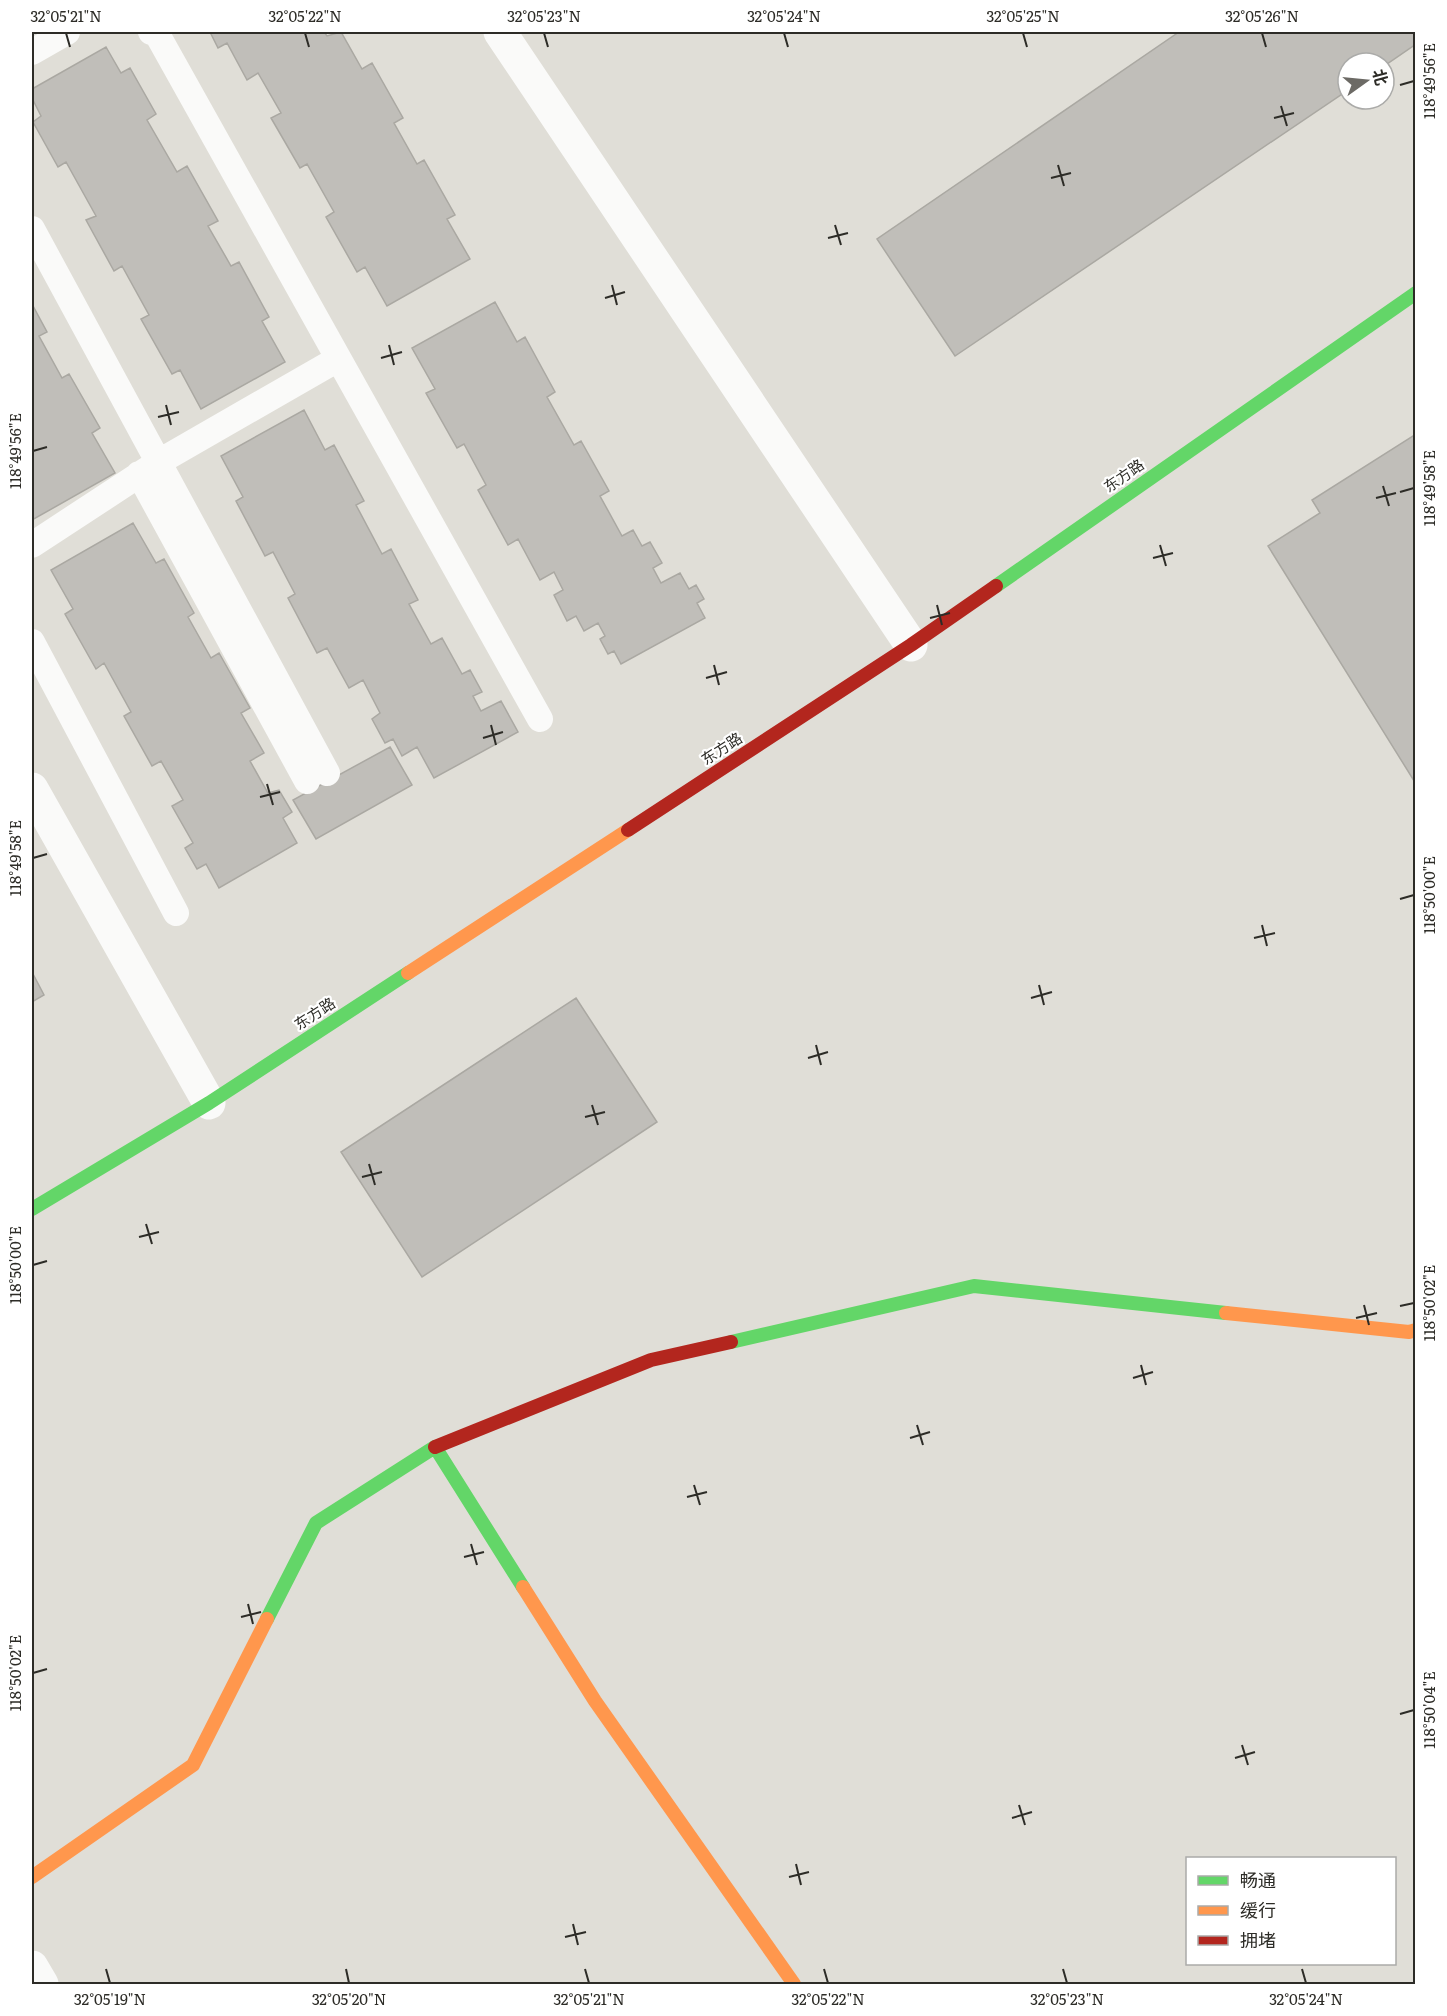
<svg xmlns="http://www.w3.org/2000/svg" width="1447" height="2016" font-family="Literata,'Noto Sans SC',serif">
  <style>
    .building { fill: #c0beb9; stroke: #aaa8a2; stroke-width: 1.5 }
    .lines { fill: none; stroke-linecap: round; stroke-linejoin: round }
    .lane { stroke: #fafaf9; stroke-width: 26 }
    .street { stroke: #fafaf9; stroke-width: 33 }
    .fast { stroke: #63d668; stroke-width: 14 }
    .slow { stroke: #ff974d; stroke-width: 14 }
    .jam { stroke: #b3261e; stroke-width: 14 }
    .ticks { fill: none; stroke: #2d2c27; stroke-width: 2 }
    .labels { text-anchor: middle; stroke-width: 4.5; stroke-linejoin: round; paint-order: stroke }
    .street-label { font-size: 15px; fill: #2d2c27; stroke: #fff }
    .neatline { fill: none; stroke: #2d2c27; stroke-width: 2 }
    .ticks-label { font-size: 15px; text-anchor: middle; fill: #2d2c27 }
  </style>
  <rect width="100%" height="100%" fill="#e0ded7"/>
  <path class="building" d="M 210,32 L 324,32 L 327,36 L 341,32 L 362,69 L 372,63 L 403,118 L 394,123 L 417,164 L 424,160 L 455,215 L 447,219 L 470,259 L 387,306 L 365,267 L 357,272 L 326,217 L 334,212 L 307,164 L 300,168 L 271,118 L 281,113 L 258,73 L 247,80 L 227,43 L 218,48 Z
    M 1179,32 L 1416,32 L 1416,44 L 1384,66 L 1384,63 L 1348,63 L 1348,90 L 955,356 L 877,239 Z
    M 106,47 L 121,73 L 130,68 L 156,114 L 147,120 L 177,172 L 187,166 L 218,221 L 208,226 L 231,266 L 239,262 L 269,317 L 262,321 L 285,362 L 201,409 L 180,370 L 172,374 L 141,319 L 149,315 L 122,266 L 114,271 L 86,220 L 96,216 L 66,162 L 58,167 L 33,122 L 41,116 L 32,98 L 32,89 Z
    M 495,302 L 517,342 L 525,337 L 555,392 L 547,397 L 574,445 L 581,441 L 609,491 L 600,496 L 622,536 L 633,530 L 642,546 L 650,542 L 662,563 L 653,568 L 661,583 L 680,573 L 689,589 L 696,585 L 704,599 L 697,603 L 705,618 L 621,664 L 614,651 L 608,654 L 600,639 L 605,636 L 598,623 L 584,631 L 576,616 L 567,621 L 554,595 L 563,590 L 554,572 L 540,580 L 518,539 L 508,545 L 478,490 L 486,485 L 464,444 L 457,448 L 426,393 L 435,389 L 412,348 Z
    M 32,304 L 47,332 L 39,336 L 62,378 L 69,374 L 100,428 L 92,433 L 115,473 L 32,520 Z
    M 304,410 L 325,450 L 334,445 L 364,501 L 356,505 L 382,554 L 391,549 L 418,600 L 409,604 L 431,644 L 442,638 L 462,674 L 470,670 L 482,692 L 473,696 L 481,711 L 501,701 L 518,732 L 434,778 L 417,747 L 402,756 L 393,739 L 385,743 L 372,719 L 380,713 L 363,680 L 349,688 L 327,648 L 317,653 L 288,598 L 295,594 L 273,552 L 265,556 L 236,501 L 243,497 L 221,456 Z
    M 1416,434 L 1416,784 L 1268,546 L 1320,513 L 1312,500 Z
    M 133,523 L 156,563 L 164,559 L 194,613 L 188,617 L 211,658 L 219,653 L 250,708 L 241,713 L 264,753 L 250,761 L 268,793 L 279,790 L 292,812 L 283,818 L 297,843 L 219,888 L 206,864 L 197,869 L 185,848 L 193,843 L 172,806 L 183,800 L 161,761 L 152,766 L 124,716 L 131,712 L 104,663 L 96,669 L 65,614 L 73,609 L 51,570 Z
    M 390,747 L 412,785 L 316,839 L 293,800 Z
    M 32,972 L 44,995 L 32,1002 Z
    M 576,998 L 657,1122 L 422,1277 L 341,1152 Z"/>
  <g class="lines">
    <path class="lane" d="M 151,32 L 157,34 L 540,719
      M 32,52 L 67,32
      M 32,229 L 327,773
      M 139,474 L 307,781
      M 32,545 L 157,463 L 338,359
      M 32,642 L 176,913"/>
    <path class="street" d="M 500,32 L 911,645
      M 32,789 L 209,1103
      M 32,1967 L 42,1984"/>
    <path class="fast" d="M 996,586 L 1416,293
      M 32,1209 L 209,1103 L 408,973
      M 731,1342 L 974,1286 L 1226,1313
      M 267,1619 L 316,1523 L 435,1447 L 523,1587"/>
    <path class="slow" d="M 408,973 L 628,830
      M 1226,1313 L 1409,1332 L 1416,1330
      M 523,1587 L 595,1701 L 794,1984
      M 32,1877 L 193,1765 L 267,1619"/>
    <path class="jam" d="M 628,830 L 911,645 L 996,586
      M 435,1447 L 651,1360 L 731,1342"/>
  </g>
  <path class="ticks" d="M 66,33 L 70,47M 305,33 L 309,47M 544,33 L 548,47M 784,33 L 788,47M 1023,33 L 1027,47M 1262,33 L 1266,47M 1400,85 L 1414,81M 1281,106 L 1287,126M 1274,118 L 1294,113M 1058,165 L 1064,186M 1051,178 L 1071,173M 835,225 L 841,245M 828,238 L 848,233M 612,285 L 617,305M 605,298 L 625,292M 389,345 L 394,365M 381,358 L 402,352M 166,405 L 171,425M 158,417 L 179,412M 33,451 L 47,447M 1383,486 L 1389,506M 1400,492 L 1414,488M 1376,498 L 1396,493M 1160,545 L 1166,566M 1153,558 L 1173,553M 937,605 L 942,625M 930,618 L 950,613M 714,665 L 719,685M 706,678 L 727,672M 491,725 L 496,745M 483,738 L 503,732M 267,784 L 273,805M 260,797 L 280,792M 33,858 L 47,854M 1400,899 L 1414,895M 1262,925 L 1267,946M 1254,938 L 1275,933M 1039,985 L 1044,1005M 1031,998 L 1052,992M 816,1045 L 821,1065M 808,1058 L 828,1052M 592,1105 L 598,1125M 585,1117 L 605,1112M 369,1164 L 375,1185M 362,1177 L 382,1172M 146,1224 L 152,1244M 139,1237 L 159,1232M 33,1265 L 47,1261M 1364,1305 L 1369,1325M 1400,1306 L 1414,1303M 1356,1318 L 1377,1313M 1141,1365 L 1146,1385M 1133,1378 L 1153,1372M 917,1425 L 923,1445M 910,1438 L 930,1432M 694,1485 L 700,1505M 687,1497 L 707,1492M 471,1544 L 477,1565M 464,1557 L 484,1552M 248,1604 L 253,1624M 241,1617 L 261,1612M 33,1673 L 47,1669M 1400,1714 L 1414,1710M 1242,1745 L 1248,1765M 1235,1758 L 1255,1752M 1019,1805 L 1025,1825M 1012,1818 L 1032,1812M 796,1864 L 801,1885M 789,1877 L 809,1872M 573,1924 L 578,1945M 565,1937 L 586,1932M 106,1969 L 110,1983M 346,1969 L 349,1983M 585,1969 L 589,1983M 824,1969 L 828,1983M 1063,1969 L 1067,1983M 1302,1969 L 1306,1983"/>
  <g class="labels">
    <g class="street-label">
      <text transform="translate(1124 476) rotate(-35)" y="5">东方路</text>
      <text transform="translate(722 749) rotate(-33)" y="5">东方路</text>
      <text transform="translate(315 1014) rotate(-33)" y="5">东方路</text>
    </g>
  </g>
  <rect width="1447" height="2016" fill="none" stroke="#ffffff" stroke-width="66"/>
  <rect x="1186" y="1857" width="210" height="108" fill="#ffffff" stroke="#ababa9" stroke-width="1.5"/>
  <rect x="1198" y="1876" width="30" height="9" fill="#63d668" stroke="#ababa9" stroke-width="1.5"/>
  <text x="1240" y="1887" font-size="18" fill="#2d2c27">畅通</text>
  <rect x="1198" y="1906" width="30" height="9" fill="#ff974d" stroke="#ababa9" stroke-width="1.5"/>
  <text x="1240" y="1917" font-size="18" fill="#2d2c27">缓行</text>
  <rect x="1198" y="1936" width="30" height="9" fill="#b3261e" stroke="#ababa9" stroke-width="1.5"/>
  <text x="1240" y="1947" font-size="18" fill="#2d2c27">拥堵</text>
  <g transform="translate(1366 81) rotate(75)"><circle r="28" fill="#ffffff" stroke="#ababa9" stroke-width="1.5"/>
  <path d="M0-4.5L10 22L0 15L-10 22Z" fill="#6c6a65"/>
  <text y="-9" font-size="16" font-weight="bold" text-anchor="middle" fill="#2d2c27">北</text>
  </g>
  <rect x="33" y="33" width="1381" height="1950" class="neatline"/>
  <g class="ticks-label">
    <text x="66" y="22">32°05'21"N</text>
    <text x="305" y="22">32°05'22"N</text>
    <text x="544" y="22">32°05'23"N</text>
    <text x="784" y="22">32°05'24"N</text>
    <text x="1023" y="22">32°05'25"N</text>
    <text x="1262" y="22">32°05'26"N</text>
    <text transform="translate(1430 81) rotate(-90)" y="5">118°49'56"E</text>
    <text transform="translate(16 451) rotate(-90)" y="5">118°49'56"E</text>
    <text transform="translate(1430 488) rotate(-90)" y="5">118°49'58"E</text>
    <text transform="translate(16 858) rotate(-90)" y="5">118°49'58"E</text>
    <text transform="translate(1430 895) rotate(-90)" y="5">118°50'00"E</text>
    <text transform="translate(16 1265) rotate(-90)" y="5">118°50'00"E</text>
    <text transform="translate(1430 1303) rotate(-90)" y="5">118°50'02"E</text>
    <text transform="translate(16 1673) rotate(-90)" y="5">118°50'02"E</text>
    <text transform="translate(1430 1710) rotate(-90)" y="5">118°50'04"E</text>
    <text x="110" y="2005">32°05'19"N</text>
    <text x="349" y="2005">32°05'20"N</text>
    <text x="589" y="2005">32°05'21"N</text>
    <text x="828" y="2005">32°05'22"N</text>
    <text x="1067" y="2005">32°05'23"N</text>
    <text x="1306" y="2005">32°05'24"N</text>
  </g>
</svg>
